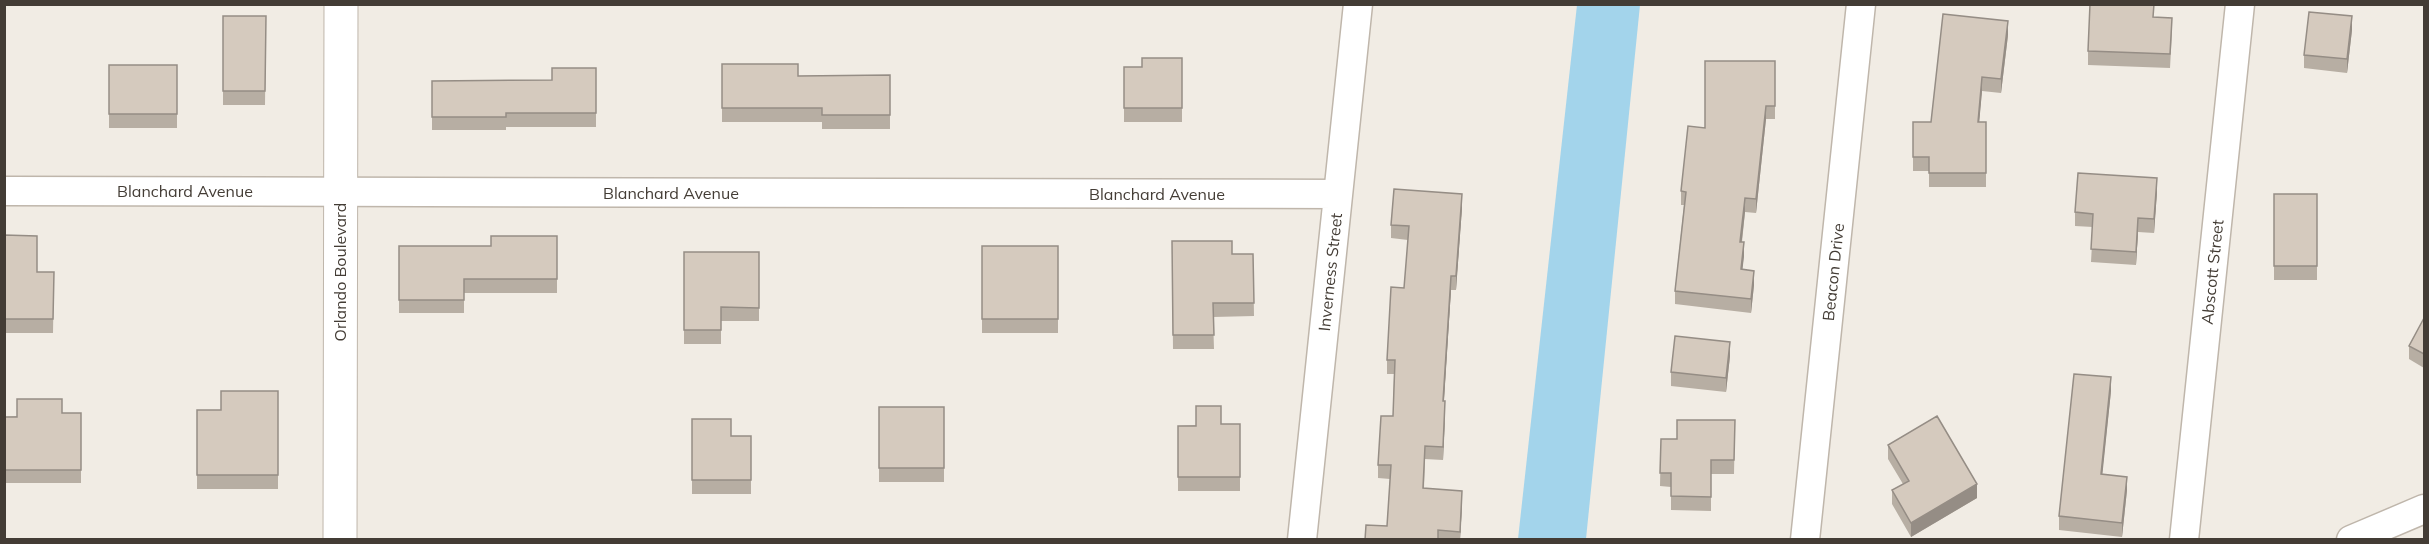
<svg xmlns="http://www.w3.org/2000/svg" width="2429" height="544" font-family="Mulish,sans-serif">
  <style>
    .water { fill: #a3d4eb }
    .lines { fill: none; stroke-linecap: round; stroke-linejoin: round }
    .minor-casing { stroke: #bfb6ab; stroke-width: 31 }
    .tertiary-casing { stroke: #bfb6ab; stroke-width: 35 }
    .minor { stroke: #fff; stroke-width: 28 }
    .tertiary { stroke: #fff; stroke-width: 33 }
    .wall { fill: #b7aea3 }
    .shaded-wall { fill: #958d85 }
    .building { fill: #d5cabe; stroke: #958d85; stroke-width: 1.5 }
    .labels { text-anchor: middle; stroke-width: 5; stroke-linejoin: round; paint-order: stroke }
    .street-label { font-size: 16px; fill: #433c35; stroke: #fff }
  </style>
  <rect width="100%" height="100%" fill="#f1ece4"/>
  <path class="water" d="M 1577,5 L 1640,5 L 1586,539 L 1518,539 Z"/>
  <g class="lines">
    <g class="minor-casing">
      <path id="minor" d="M 4,191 L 1338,194
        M 1302,540 L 1358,4
        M 1805,540 L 1861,4
        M 2184,540 L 2240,4
        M 2351,540 L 2424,509"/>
    </g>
    <g class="tertiary-casing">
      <path id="tertiary" d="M 340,540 L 341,4"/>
    </g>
    <use href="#minor" class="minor"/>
    <use href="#tertiary" class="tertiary"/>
  </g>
  <path class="wall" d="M 223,16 L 266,16 L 265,105 L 223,105 Z
    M 2154,17 L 2172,32 L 2170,68 L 2088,65 L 2088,51 Z
    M 2352,30 L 2347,73 L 2304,68 L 2304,55 Z
    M 2008,35 L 2001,93 L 1982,91 L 1979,122 L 1986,122 L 1986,187 L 1929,187 L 1929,171 L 1913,171 L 1913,122 L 1931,122 Z
    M 1182,58 L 1182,122 L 1124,122 L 1124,67 L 1142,67 Z
    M 1775,61 L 1775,119 L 1766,119 L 1756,213 L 1745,212 L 1742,242 L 1744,256 L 1742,269 L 1754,285 L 1751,313 L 1675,304 L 1675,291 L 1684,205 L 1681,205 L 1681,191 L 1705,128 Z
    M 722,64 L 798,76 L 890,75 L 890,129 L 822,129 L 822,122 L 722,122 Z
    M 109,65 L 177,65 L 177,128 L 109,128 Z
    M 596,68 L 596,127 L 506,127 L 506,130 L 432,130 L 432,81 L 552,80 Z
    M 2157,192 L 2154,233 L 2138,232 L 2136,265 L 2091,262 L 2093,227 L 2075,226 L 2075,212 Z
    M 2274,194 L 2317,194 L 2317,280 L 2274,280 Z
    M 1462,208 L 1456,290 L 1451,290 L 1444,401 L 1445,415 L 1443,460 L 1425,459 L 1424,488 L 1462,505 L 1460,540 L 1365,540 L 1387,526 L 1390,479 L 1378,478 L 1378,465 L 1393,416 L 1394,374 L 1387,374 L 1387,360 L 1404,288 L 1408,240 L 1391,238 L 1391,225 Z
    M 4,235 L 37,272 L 54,272 L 53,333 L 4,333 Z
    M 557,236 L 557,293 L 464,293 L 464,313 L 399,313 L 399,246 L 491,246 Z
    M 1172,241 L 1232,254 L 1253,254 L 1254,316 L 1213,317 L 1214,349 L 1173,349 Z
    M 982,246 L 1058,246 L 1058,333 L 982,333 Z
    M 684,252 L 759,252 L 759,321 L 721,321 L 721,344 L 684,344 Z
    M 2424,318 L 2424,368 L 2409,359 L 2409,346 Z
    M 1730,356 L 1726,392 L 1671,386 L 1671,372 Z
    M 278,391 L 278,489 L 197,489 L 197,410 L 221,410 Z
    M 2111,391 L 2102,474 L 2127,490 L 2122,537 L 2059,530 L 2059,516 Z
    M 879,407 L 944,407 L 944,482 L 879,482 Z
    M 62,413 L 81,413 L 81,483 L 4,483 L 4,417 Z
    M 692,419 L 731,436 L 751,436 L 751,494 L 692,494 Z
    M 1735,420 L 1734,474 L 1711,474 L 1711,511 L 1671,510 L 1671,487 L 1660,486 L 1661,439 L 1677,439 Z
    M 1221,424 L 1240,424 L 1240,491 L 1178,491 L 1178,426 Z
    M 1888,445 L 1977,498 L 1911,537 L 1892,504 L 1892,490 L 1903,484 L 1888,459 Z"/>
  <path class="shaded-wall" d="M 2352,16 L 2352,30 L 2347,73 L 2347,59 Z
    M 2008,21 L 2008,35 L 2001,93 L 2001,79 Z
    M 1982,77 L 1982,91 L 1978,136 L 1978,122 Z
    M 1766,106 L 1766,119 L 1756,213 L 1756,199 Z
    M 2157,178 L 2157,192 L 2154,233 L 2154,219 Z
    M 1462,194 L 1462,208 L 1456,290 L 1456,276 Z
    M 1745,198 L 1745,212 L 1740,256 L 1740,242 Z
    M 2138,218 L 2138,232 L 2136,265 L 2136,252 Z
    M 1744,242 L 1744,256 L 1741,283 L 1741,269 Z
    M 1754,271 L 1754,285 L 1751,313 L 1751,299 Z
    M 1451,276 L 1451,290 L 1443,415 L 1443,401 Z
    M 1730,342 L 1730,356 L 1726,392 L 1726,378 Z
    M 2111,377 L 2111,391 L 2101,488 L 2101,474 Z
    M 1445,401 L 1445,415 L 1443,460 L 1443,447 Z
    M 2127,477 L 2127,490 L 2122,537 L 2122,523 Z
    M 1977,484 L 1977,498 L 1911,537 L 1911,523 Z
    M 1462,491 L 1462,505 L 1460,540 L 1460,532 Z"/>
  <path class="building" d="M 2090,4 L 2154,4 L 2153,17 L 2172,18 L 2170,54 L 2088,51 Z
    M 2309,12 L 2352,16 L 2347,59 L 2304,55 Z
    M 1943,14 L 2008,21 L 2001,79 L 1982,77 L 1978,122 L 1986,122 L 1986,173 L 1929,173 L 1929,157 L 1913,157 L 1913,122 L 1931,122 Z
    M 223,16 L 266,16 L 265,91 L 223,91 Z
    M 1142,58 L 1182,58 L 1182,108 L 1124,108 L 1124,67 L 1142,67 Z
    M 1705,61 L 1775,61 L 1775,106 L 1766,106 L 1756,199 L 1745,198 L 1740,242 L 1744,242 L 1741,269 L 1754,271 L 1751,299 L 1675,291 L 1686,192 L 1681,191 L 1688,126 L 1705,128 Z
    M 722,64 L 798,64 L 798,76 L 890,75 L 890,115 L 822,115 L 822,108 L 722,108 Z
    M 109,65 L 177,65 L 177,114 L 109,114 Z
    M 552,68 L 596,68 L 596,113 L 506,113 L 506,117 L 432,117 L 432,81 L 552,80 Z
    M 2078,173 L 2157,178 L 2154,219 L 2138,218 L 2136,252 L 2091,249 L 2093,214 L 2075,212 Z
    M 1394,189 L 1462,194 L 1456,276 L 1451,276 L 1443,401 L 1445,401 L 1443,447 L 1425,446 L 1423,488 L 1462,491 L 1460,532 L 1438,530 L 1438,540 L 1365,540 L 1366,525 L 1387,526 L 1391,465 L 1378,465 L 1381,416 L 1393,416 L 1395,360 L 1387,360 L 1391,287 L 1404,288 L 1409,226 L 1391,225 Z
    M 2274,194 L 2317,194 L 2317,266 L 2274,266 Z
    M 4,235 L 37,236 L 37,272 L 54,272 L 53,319 L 4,319 Z
    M 491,236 L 557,236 L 557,279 L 464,279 L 464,300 L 399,300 L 399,246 L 491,246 Z
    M 1172,241 L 1232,241 L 1232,254 L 1253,254 L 1254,303 L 1213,303 L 1214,335 L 1173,335 Z
    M 982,246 L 1058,246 L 1058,319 L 982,319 Z
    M 684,252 L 759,252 L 759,308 L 721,307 L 721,330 L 684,330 Z
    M 2424,318 L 2424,354 L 2409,346 Z
    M 1675,336 L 1730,342 L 1726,378 L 1671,372 Z
    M 2074,374 L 2111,377 L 2101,474 L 2127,477 L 2122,523 L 2059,516 Z
    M 221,391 L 278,391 L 278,475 L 197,475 L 197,410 L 221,410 Z
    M 17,399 L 62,399 L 62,413 L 81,413 L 81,470 L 4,470 L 4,417 L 17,417 Z
    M 1196,406 L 1221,406 L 1221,424 L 1240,424 L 1240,477 L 1178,477 L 1178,426 L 1196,426 Z
    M 879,407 L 944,407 L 944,468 L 879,468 Z
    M 1937,416 L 1977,484 L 1911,523 L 1892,490 L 1909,481 L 1888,445 Z
    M 692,419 L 731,419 L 731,436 L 751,436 L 751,480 L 692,480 Z
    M 1677,420 L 1735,420 L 1734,460 L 1711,460 L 1711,497 L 1671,496 L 1671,473 L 1660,473 L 1661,439 L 1677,439 Z"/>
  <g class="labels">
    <g class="street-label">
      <text x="185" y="197">Blanchard Avenue</text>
      <text x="671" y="199">Blanchard Avenue</text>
      <text x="1157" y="200">Blanchard Avenue</text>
      <text transform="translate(340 272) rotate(-90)" y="6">Orlando Boulevard</text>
      <text transform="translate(1330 272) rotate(-84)" y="6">Inverness Street</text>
      <text transform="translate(1833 272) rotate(-84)" y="6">Beacon Drive</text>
      <text transform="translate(2212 272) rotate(-84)" y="6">Abscott Street</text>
    </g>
  </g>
  <rect width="2429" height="544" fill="none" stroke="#433c35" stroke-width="12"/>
</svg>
